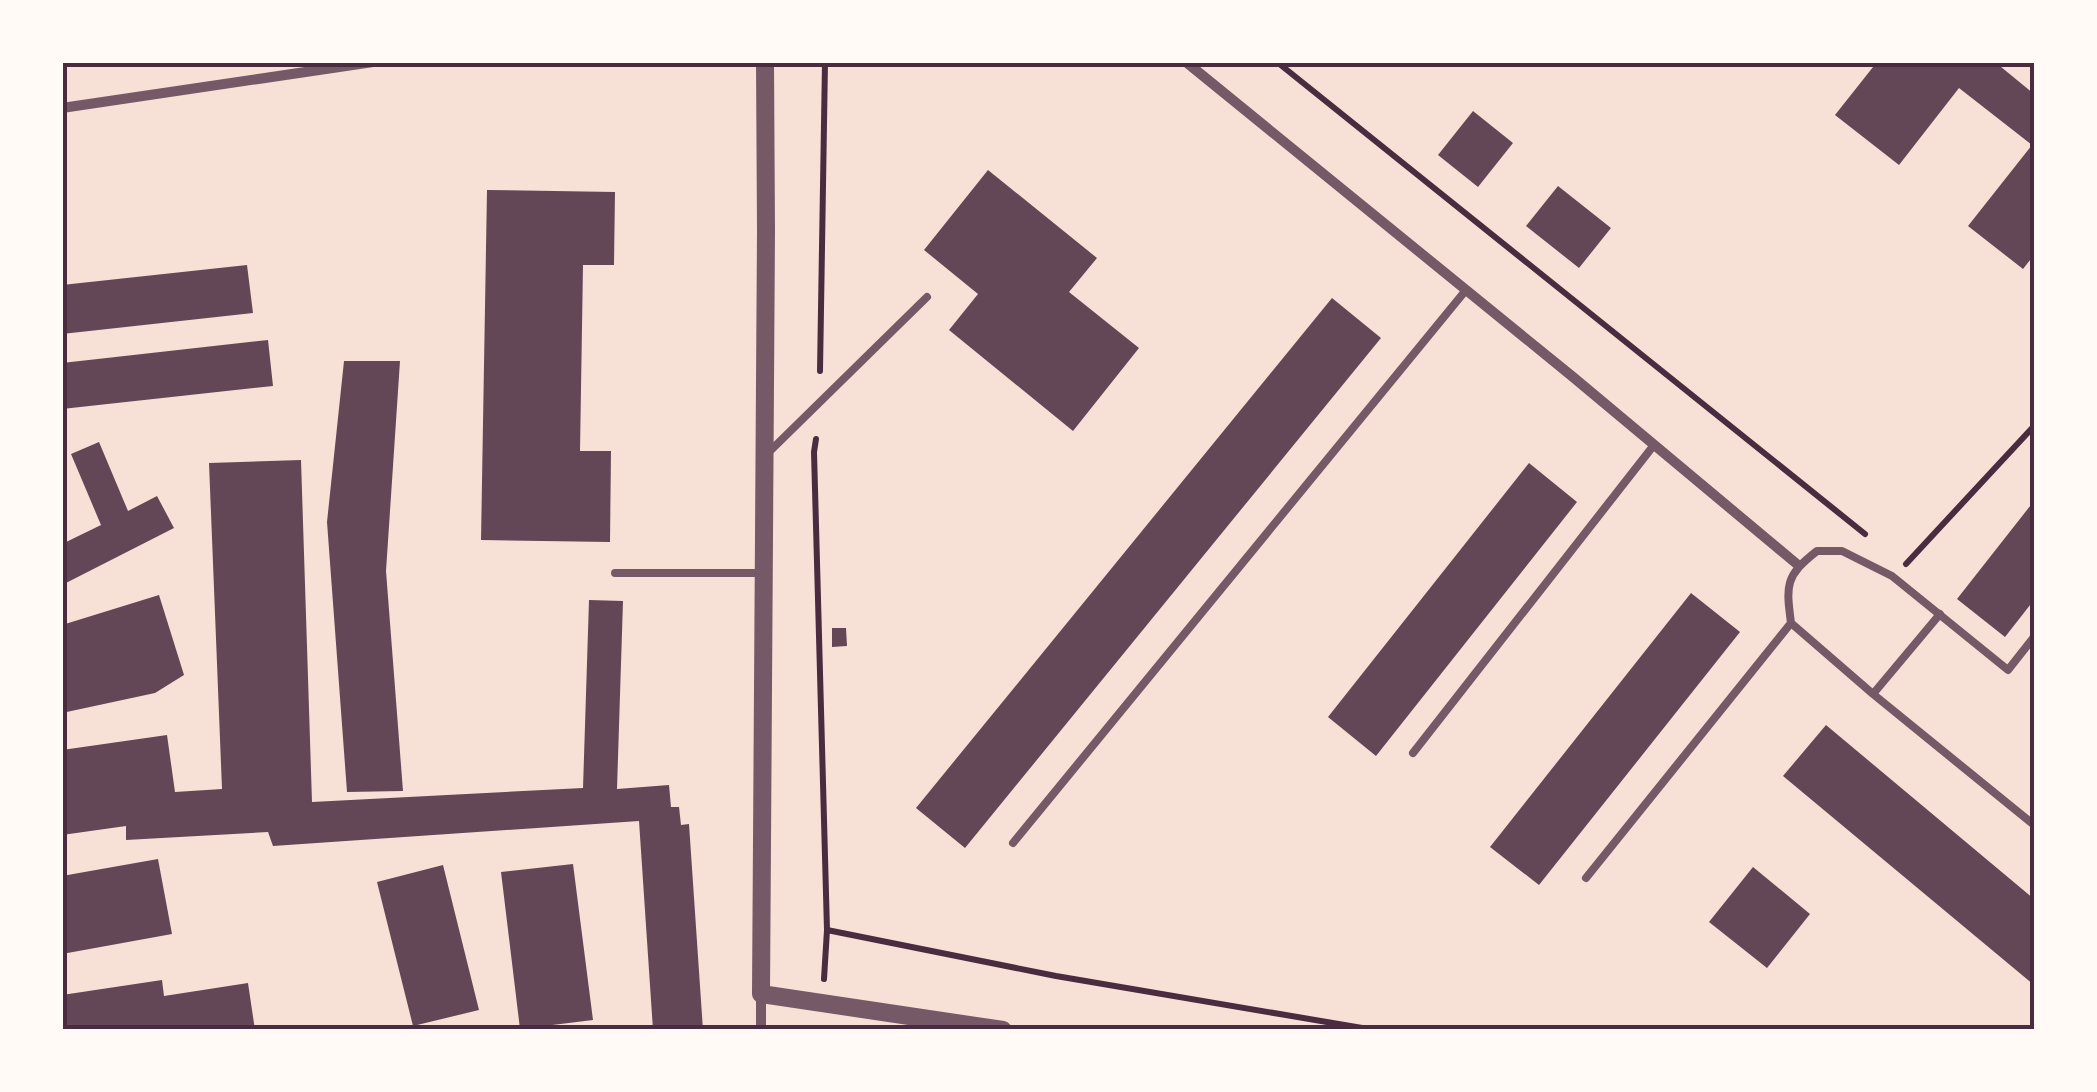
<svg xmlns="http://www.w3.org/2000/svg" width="2097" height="1092" font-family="'Work Sans',sans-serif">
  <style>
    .building { fill: #644757 }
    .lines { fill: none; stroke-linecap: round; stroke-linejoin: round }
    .path { stroke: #4a2c40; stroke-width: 6 }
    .service { stroke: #755966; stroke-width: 8 }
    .minor { stroke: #755966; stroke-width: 10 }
    .tertiary { stroke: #755966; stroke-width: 18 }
    .neatline { fill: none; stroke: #4a2c40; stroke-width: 4 }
  </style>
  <rect width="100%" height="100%" fill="#f7e1d7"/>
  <path class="building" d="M 1877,62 L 1995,62 L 2034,94 L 2034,255 L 2023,269 L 1968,226 L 2032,145 L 1959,88 L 1899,165 L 1835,115 Z
    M 1473,111 L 1513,143 L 1478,187 L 1438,155 Z
    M 988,170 L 1097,258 L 1069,292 L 1139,348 L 1073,431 L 949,330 L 978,294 L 924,250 Z
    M 1558,186 L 1611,228 L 1579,268 L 1526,226 Z
    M 487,190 L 615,192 L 614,265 L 583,265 L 580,451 L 611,451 L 610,542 L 481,540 Z
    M 247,265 L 253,313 L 62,334 L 62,285 Z
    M 1332,298 L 1381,338 L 965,848 L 916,808 Z
    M 268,340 L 273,386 L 62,409 L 62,363 Z
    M 344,361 L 400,361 L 386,571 L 403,791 L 347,792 L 327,522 Z
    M 99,442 L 128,511 L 157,496 L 174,528 L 62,585 L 62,544 L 101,525 L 71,454 Z
    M 301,460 L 312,802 L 583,788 L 589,600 L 623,601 L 617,789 L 669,785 L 671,807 L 679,807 L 681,825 L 689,824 L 703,1030 L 653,1030 L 639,821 L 273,846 L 268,832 L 126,840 L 126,826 L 62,835 L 62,750 L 167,735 L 175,792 L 222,789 L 209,463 Z
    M 1529,463 L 1577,502 L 1376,756 L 1328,717 Z
    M 2034,501 L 2034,600 L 2005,637 L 1957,599 Z
    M 1691,593 L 1740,632 L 1539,885 L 1490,847 Z
    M 159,595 L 184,675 L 155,693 L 62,713 L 62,625 Z
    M 832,628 L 846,628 L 847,646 L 832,647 Z
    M 1826,725 L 2034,899 L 2034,985 L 1783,776 Z
    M 158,859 L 172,934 L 62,954 L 62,876 Z
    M 573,864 L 593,1020 L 520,1029 L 501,872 Z
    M 443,865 L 479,1010 L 413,1026 L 377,882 Z
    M 1753,867 L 1810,914 L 1767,968 L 1709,922 Z
    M 162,980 L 164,996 L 248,983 L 255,1030 L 62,1030 L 62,995 Z"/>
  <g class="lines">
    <path class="path" d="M 1277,62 L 1865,534
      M 820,371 L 825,62
      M 816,439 L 814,452 L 827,930 L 1056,976 L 1374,1030
      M 1906,564 L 2034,426
      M 824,979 L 827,930"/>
    <path class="service" d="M 768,453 L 927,297
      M 615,573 L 763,573
      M 1940,614 L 1873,694 L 1791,623 C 1786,585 1785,576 1817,551 L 1842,551 L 1892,576 L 2008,670 L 2034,637
      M 1873,694 L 2034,825
      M 1413,753 L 1654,445
      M 1013,843 L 1466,290
      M 1586,878 L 1791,623"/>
    <path class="minor" d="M 1186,62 L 1573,377 L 1798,565
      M 62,108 L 373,62
      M 761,994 L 761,1030"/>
    <path class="tertiary" d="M 765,62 L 766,231 L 761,994 L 1003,1030"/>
  </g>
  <rect width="2097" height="1092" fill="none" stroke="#fffaf5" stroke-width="130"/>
  <rect x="65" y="65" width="1967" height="962" class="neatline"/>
</svg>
